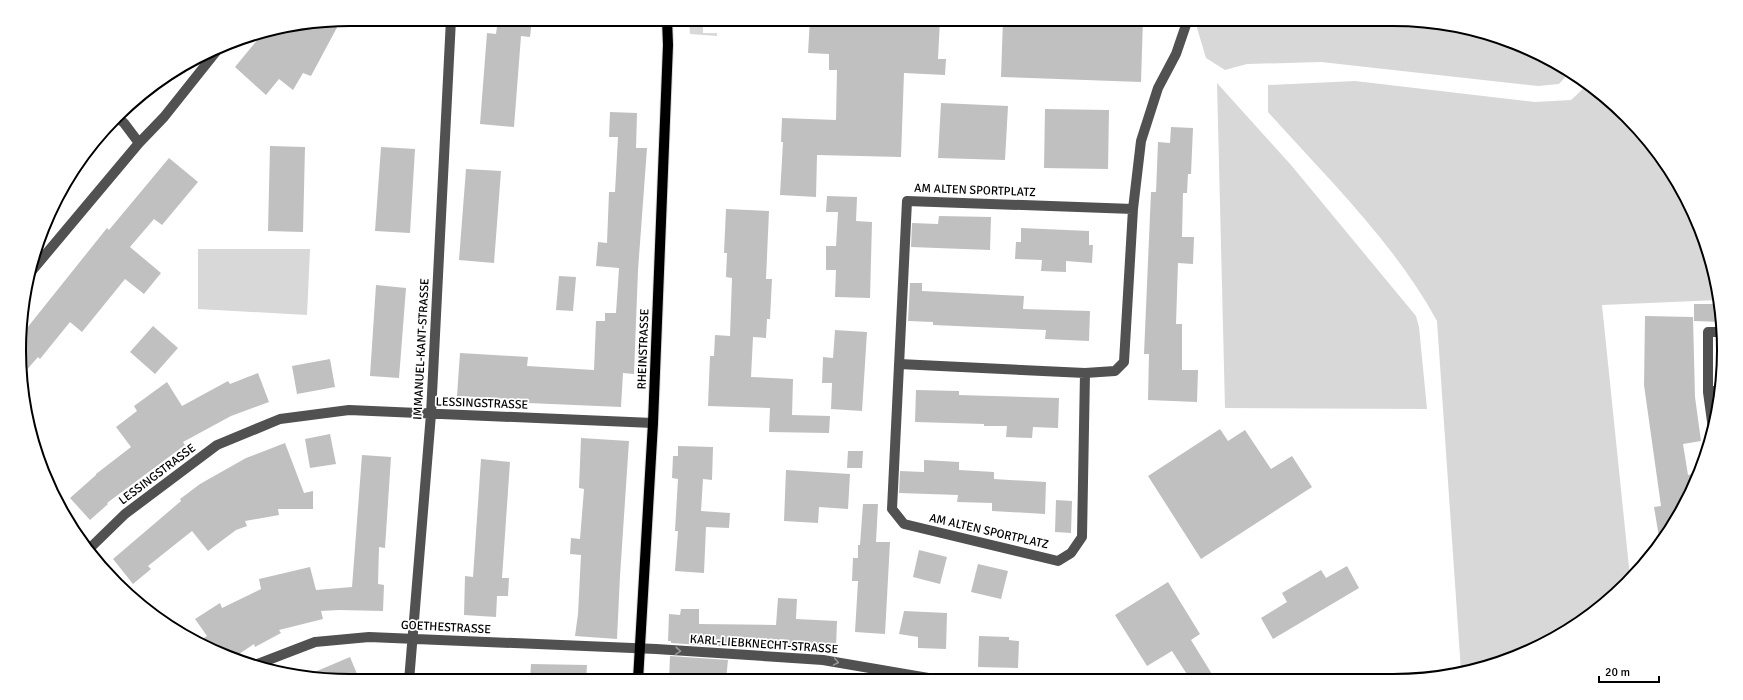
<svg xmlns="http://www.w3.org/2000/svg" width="1743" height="700" font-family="Signika,sans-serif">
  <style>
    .green { fill: #d8d8d8 }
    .building { fill: #c0c0c0 }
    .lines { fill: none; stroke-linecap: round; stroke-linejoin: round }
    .major-casing { stroke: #dbdbdb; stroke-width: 12 }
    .minor { stroke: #515151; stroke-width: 10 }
    .major { stroke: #000; stroke-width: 10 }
    .oneway { stroke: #979797 }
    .labels { text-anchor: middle; stroke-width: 3.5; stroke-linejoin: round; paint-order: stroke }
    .street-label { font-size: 12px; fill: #000; stroke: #fff }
    .rim { fill: none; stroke: #000; stroke-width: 2 }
  </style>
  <rect width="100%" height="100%" fill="#fff"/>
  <path class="green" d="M 689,19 L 703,19 L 703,33 L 717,33 L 717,36 L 690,34 Z
    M 1197,19 L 1393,19 L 1499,36 L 1558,63 L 1570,72 L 1559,84 L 1538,86 L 1321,62 L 1247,64 L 1225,70 L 1206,58 L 1197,28 Z
    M 1355,81 L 1535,102 L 1571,100 L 1586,86 L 1586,83 L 1611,101 L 1655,148 L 1690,203 L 1713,264 L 1719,300 L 1602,305 L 1630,577 L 1611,599 L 1539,647 L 1461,671 L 1437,321 C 1394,242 1327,178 1268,112 L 1268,85 Z
    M 1217,83 L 1291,165 L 1416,316 L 1419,327 L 1427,409 L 1225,408 Z
    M 198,249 L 310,249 L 307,315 L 198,309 Z"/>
  <path class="building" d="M 498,19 L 532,19 L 530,37 L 521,36 L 514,127 L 480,124 L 487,33 L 496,34 Z
    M 810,19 L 940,19 L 938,59 L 946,59 L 945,75 L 904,73 L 901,157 L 817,155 L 816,197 L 780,195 L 783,142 L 781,142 L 782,118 L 836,120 L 837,70 L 829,70 L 829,54 L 808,53 Z
    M 1003,19 L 1143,19 L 1141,82 L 1001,77 Z
    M 341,20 L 311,76 L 303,73 L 293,90 L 279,79 L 266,95 L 235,67 L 263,33 Z
    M 941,103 L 1008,106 L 1005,160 L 938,158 Z
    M 1045,109 L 1109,110 L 1108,169 L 1044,168 Z
    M 610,112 L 637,113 L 636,148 L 647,148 L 638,270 L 634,374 L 623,373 L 621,407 L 528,403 L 528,400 L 457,396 L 460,353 L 528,357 L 527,366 L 594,370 L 596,321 L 605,321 L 605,313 L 616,313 L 619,268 L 596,266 L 598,242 L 607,243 L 609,192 L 615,192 L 618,137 L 609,137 Z
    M 1171,127 L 1193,128 L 1191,174 L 1188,174 L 1187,193 L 1183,193 L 1182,237 L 1194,237 L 1193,264 L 1178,263 L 1176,324 L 1182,324 L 1182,370 L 1198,370 L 1197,402 L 1148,400 L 1149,354 L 1144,354 L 1151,192 L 1156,192 L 1158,142 L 1170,143 Z
    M 270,146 L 305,147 L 303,232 L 268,231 Z
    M 381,147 L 415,149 L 410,233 L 375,231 Z
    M 169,158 L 198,182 L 162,225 L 154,219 L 130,247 L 161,273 L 144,294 L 125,279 L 82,332 L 70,322 L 40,359 L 38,357 L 24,373 L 23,333 L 107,228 L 109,230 Z
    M 466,169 L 501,171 L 494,263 L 459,260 Z
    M 827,196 L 857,197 L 856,221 L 872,222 L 870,298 L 835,297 L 836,270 L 826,270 L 826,246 L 836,246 L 838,212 L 826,212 Z
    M 726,209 L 769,211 L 766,279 L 772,279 L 770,319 L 767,319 L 766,338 L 753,337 L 751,377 L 793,379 L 792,415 L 830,416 L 829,433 L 769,432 L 770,408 L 708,406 L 710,356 L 714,356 L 715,335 L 730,336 L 732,278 L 726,277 L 727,253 L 724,253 Z
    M 939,216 L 991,217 L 990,250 L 911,247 L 912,223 L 938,224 Z
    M 1021,228 L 1089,231 L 1089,245 L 1093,245 L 1092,263 L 1066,261 L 1066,272 L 1041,271 L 1042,260 L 1015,259 L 1016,242 L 1021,242 Z
    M 559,276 L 576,277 L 573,311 L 556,310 Z
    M 910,283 L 922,283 L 922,291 L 1024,296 L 1023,309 L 1090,311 L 1089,341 L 1045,339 L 1046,330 L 933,325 L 933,322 L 908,321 Z
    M 376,285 L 406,288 L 399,378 L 370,376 Z
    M 1694,304 L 1719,304 L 1722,322 L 1694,321 Z
    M 1645,316 L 1693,317 L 1695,397 L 1701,441 L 1683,444 L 1688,475 L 1698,473 L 1668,534 L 1660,543 L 1654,507 L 1661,506 L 1644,385 Z
    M 153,326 L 178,348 L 155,374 L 130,352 Z
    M 835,330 L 867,332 L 862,411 L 831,409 L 832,383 L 822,383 L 823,357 L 833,358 Z
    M 330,359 L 335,387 L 297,394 L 292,366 Z
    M 258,373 L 269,402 L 231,416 L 183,442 L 185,445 L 107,503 L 108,504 L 90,520 L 70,498 L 96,475 L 96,474 L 131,447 L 116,427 L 137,411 L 134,406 L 167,382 L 182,406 L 228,381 L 230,384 Z
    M 916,390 L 959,391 L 959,395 L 1059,398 L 1058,428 L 1033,427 L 1032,438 L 1006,437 L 1007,426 L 984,426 L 984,424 L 915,422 Z
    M 1220,429 L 1228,441 L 1245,430 L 1271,469 L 1292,456 L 1312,487 L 1201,559 L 1148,476 Z
    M 330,434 L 336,464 L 310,468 L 305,439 Z
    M 581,438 L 629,441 L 620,576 L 617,639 L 575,636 L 578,614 L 581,555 L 570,554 L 571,538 L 580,539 L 584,489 L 579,488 Z
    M 285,443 L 304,493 L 313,491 L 313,509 L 278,509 L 279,515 L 245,521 L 247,526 L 236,530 L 208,551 L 192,531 L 148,566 L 151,569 L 133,584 L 113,559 L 181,501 L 180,499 L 200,484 L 246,458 Z
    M 678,446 L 713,447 L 712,480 L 703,479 L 701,511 L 730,513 L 729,528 L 706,527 L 704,573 L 675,571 L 678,531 L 675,531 L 678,479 L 672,478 L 673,456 L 678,456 Z
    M 848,451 L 863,451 L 862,468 L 847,468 Z
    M 362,455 L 391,457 L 385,548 L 379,547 L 378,584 L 384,585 L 383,611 L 340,610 L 321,611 L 323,619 L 279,630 L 281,633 L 255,647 L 254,644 L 233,658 L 201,640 L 207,636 L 195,619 L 220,603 L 222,608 L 261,589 L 259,579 L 310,567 L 316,590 L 352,587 Z
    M 481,459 L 510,462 L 502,578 L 509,578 L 508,596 L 497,596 L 496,617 L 464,615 L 465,576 L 473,577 Z
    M 924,460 L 959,462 L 959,470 L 994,472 L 994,479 L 1046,482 L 1045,514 L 992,511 L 992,503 L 957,502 L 958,495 L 899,493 L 900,471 L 924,472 Z
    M 786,470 L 850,474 L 848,509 L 819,507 L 818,523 L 784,521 Z
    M 1056,500 L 1072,501 L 1071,533 L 1055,532 Z
    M 863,504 L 878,504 L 876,542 L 890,542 L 885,634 L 855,632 L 858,581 L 852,581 L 853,558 L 858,558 L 858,545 L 860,545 Z
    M 919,550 L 947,557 L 940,584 L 913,577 Z
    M 978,564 L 1008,571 L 1001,599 L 971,592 Z
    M 1347,566 L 1359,588 L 1273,639 L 1261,618 L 1287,602 L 1282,593 L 1321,570 L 1326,578 Z
    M 1168,582 L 1200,634 L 1191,640 L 1215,679 L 1190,679 L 1172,651 L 1147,666 L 1115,615 Z
    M 778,598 L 797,599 L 796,619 L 837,621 L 836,648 L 729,645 L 729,647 L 671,643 L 671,641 L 668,641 L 669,614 L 680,615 L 681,609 L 699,609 L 699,624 L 776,625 Z
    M 904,611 L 947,613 L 946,649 L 918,648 L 918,637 L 899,634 Z
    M 979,636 L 1009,637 L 1009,640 L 1019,641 L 1018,668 L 978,667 Z
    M 670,656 L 728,660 L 726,680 L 669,680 Z
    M 350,657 L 360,681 L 350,681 L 310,674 Z
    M 531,664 L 587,665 L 586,680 L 530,680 Z"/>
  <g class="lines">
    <g class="major-casing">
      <path id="major" d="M 638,680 L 653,423 L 668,45 L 667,19"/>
    </g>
    <path class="minor" d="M 118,118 L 124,123 L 139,143
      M 1133,209 L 907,201 L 892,509 L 904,524 L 1058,561 L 1071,553 L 1082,537 L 1085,373 L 1115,371 L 1124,362 L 1133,209 L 1141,141 L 1158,88 L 1176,54 L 1188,19
      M 30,273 L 139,143 L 164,117 L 219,48
      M 899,364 L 1085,373
      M 1708,392 L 1721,390
      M 1713,429 L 1708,392 L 1708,332 L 1723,332
      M 89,549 L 125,514 L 217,445 L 280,419 L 349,410 L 653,423
      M 255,665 L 315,642 L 369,637 L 656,649 L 823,660 L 934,679
      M 409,681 L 431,414 L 451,19"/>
    <use href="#major" class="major"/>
  </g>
  <defs><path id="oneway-chevron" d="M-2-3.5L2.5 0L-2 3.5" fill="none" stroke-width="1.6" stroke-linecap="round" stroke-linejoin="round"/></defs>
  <g class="oneway">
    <use href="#oneway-chevron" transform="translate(678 651) rotate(4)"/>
    <use href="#oneway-chevron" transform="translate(836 662) rotate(10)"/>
  </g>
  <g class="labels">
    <g class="street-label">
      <text transform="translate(975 190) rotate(2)" y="4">AM ALTEN SPORTPLATZ</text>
      <text transform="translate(421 349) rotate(-87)" y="4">IMMANUEL-KANT-STRASSE</text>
      <text transform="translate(643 349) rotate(-88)" y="4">RHEINSTRASSE</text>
      <text transform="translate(482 403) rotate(2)" y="4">LESSINGSTRASSE</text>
      <text transform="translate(157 474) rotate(-37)" y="4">LESSINGSTRASSE</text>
      <text transform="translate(989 531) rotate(13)" y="4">AM ALTEN SPORTPLATZ</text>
      <text transform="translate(446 627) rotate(3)" y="4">GOETHESTRASSE</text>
      <text transform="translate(764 644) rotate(4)" y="4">KARL-LIEBKNECHT-STRASSE</text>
    </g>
  </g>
  <path d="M0 0H1743V700H0ZM350 26H1393A324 324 0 0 1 1717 350V350A324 324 0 0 1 1393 674H350A324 324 0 0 1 26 350V350A324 324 0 0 1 350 26Z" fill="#fff" fill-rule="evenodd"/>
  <path class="rim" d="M350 26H1393A324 324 0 0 1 1717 350V350A324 324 0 0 1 1393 674H350A324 324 0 0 1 26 350V350A324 324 0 0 1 350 26Z"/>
  <path d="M1599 676v6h60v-6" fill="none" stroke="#000000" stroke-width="2"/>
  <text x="1605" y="676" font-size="12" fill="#000000" stroke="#ffffff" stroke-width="3" paint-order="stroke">20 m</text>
</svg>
